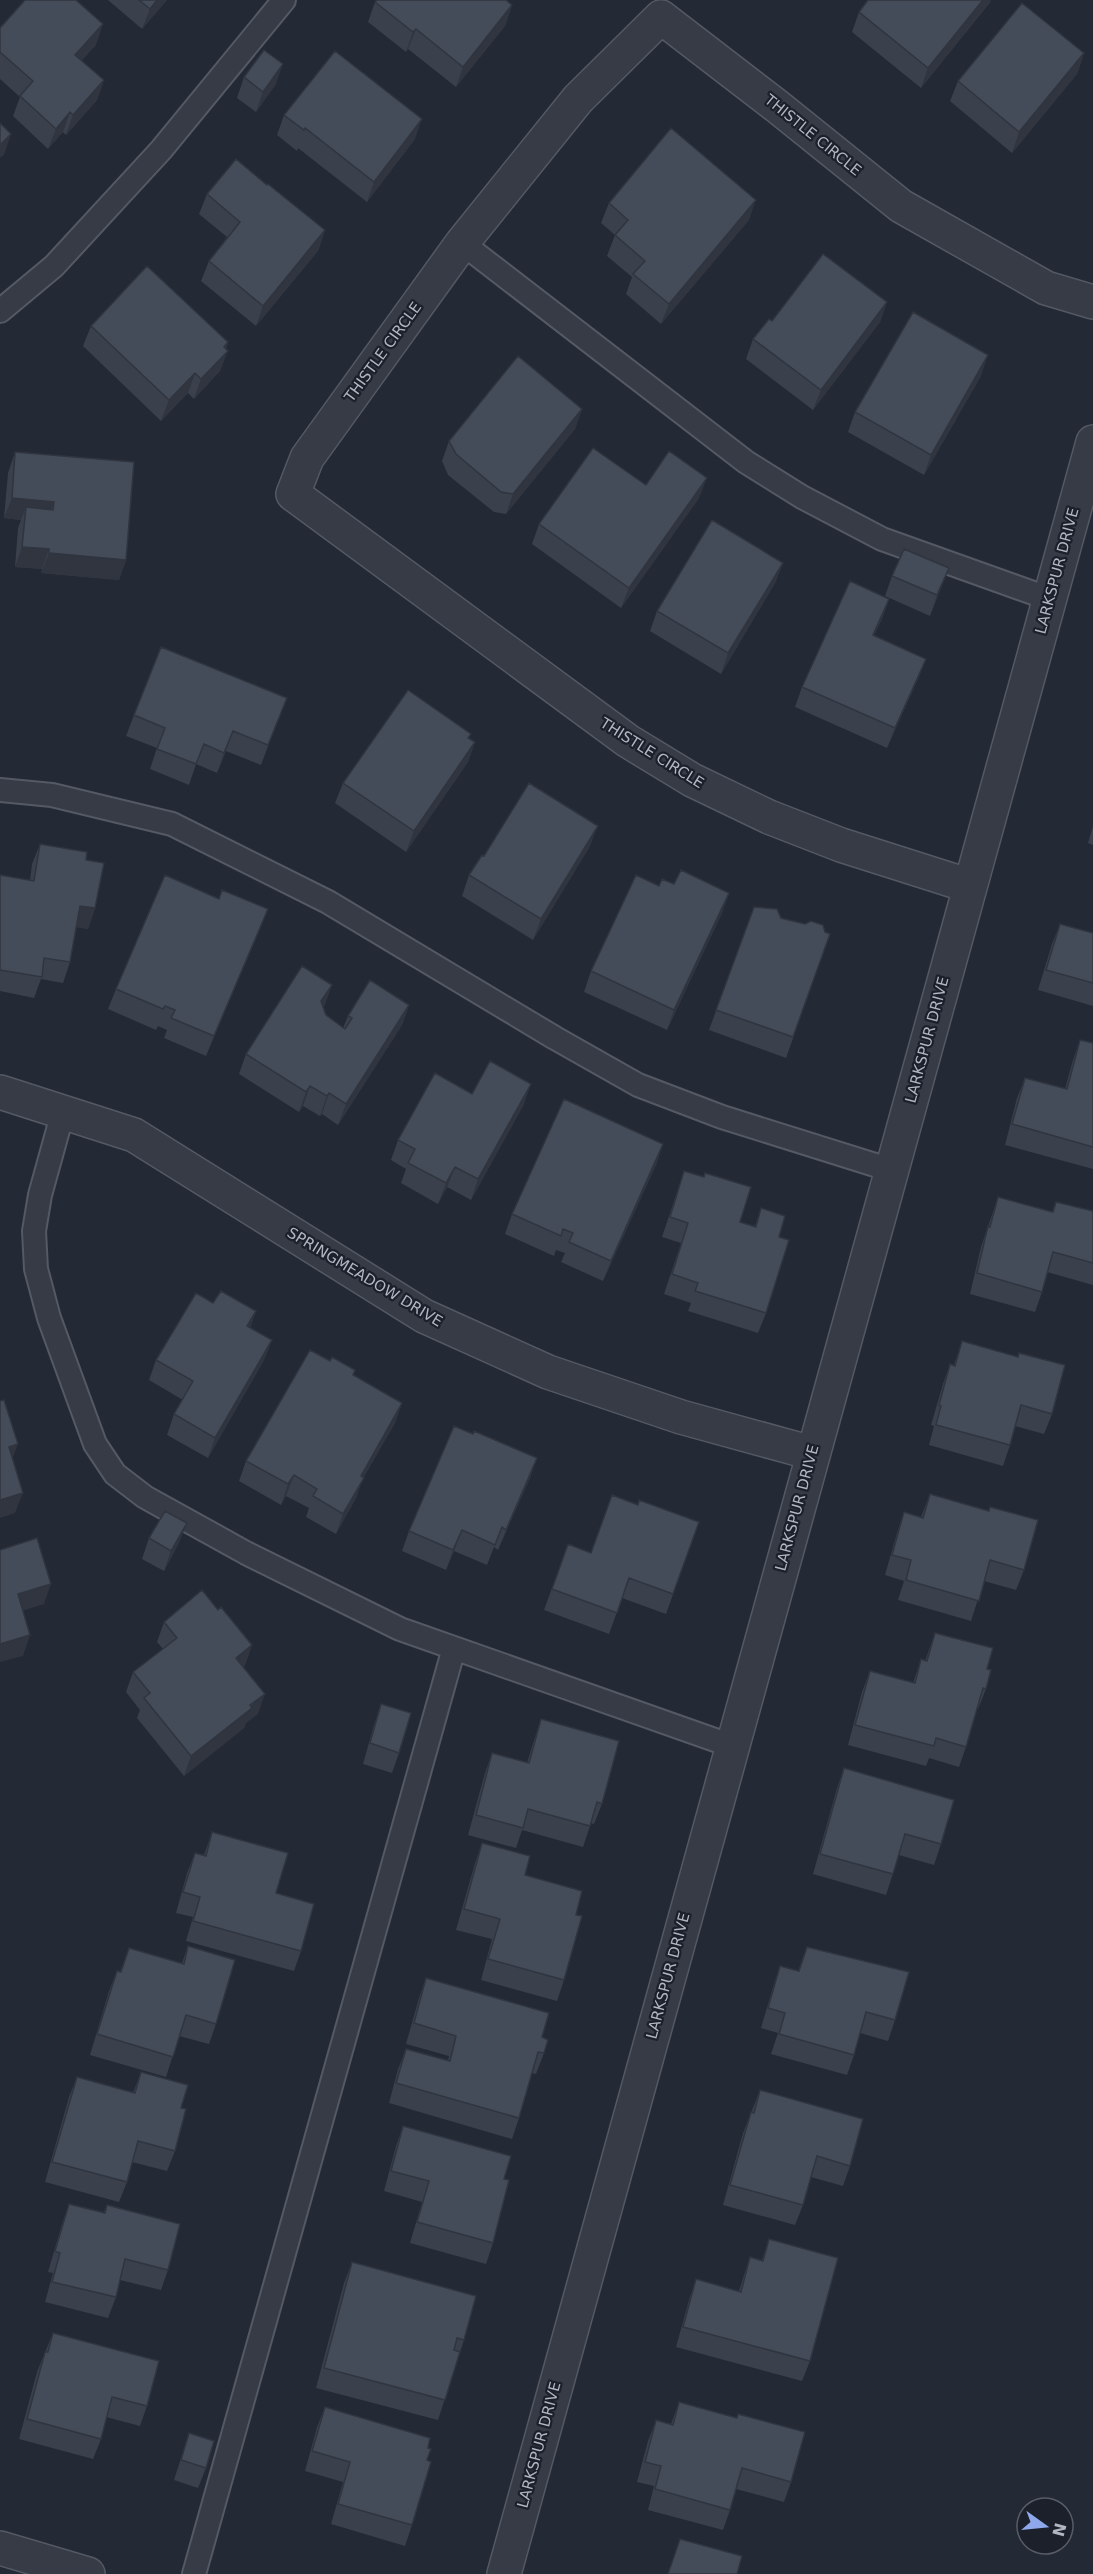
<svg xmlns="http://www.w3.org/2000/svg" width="1093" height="2574" font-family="'DejaVu Sans',sans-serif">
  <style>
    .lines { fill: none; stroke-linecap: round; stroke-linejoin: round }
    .service-casing { stroke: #545964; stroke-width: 26 }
    .minor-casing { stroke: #545964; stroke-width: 36 }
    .service { stroke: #363b46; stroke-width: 22 }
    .minor { stroke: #363b46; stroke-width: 33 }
    .wall { fill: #3a414d }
    .shaded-wall { fill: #30353f }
    .building { fill: #444c5a; stroke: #30353f; stroke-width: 1.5 }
    .labels { text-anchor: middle; stroke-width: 4.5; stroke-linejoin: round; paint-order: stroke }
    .street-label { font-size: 15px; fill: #b1b6c2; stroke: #1c202b }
  </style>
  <rect width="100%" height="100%" fill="#232935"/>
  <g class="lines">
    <g class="service-casing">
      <path id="service" d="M 462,243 L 746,462 L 802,497 L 882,539 L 1050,599
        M 0,311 L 54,266 L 161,150 L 284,0
        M 0,790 L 52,795 L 172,824 L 328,902 L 555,1038 L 638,1085 L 722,1117 L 891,1170
        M 63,1112 L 40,1195 L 34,1231 L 36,1269 L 49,1318 L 95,1444 L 115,1474 L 145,1497 L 246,1553 L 400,1629 L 732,1746
        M 194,2574 L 454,1648"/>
    </g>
    <g class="minor-casing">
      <path id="minor" d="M 970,886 L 841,845 L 769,817 L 692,780 L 628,741 L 293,494 L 307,458 L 462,243 L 578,99 L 661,17 L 778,107 L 901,206 L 1046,288 L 1093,302
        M 0,1092 L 134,1135 L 424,1316 L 548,1372 L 681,1417 L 812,1453
        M 0,2548 L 88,2574
        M 504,2574 L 1093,442"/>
    </g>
    <use href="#service" class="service"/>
    <use href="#minor" class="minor"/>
  </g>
  <path class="wall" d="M 108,0 L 167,0 L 142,29 Z
    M 991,1 L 921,88 L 852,32 L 859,12 Z
    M 375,2 L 512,5 L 505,26 L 456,87 L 408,49 L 406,52 L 368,22 Z
    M 0,28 L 96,45 L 81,61 L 104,80 L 97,100 L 66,135 L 63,132 L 48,149 L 13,116 L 20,97 L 0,79 Z
    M 1084,53 L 1077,74 L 1012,153 L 950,101 L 958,81 Z
    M 244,77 L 276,84 L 256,112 L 237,98 Z
    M 284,115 L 415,139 L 367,202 L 298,148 L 297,151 L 277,135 Z
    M 267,185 L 325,230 L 318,251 L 256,326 L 201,281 L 209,261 L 227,237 L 199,214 L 207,194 Z
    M 609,203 L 749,220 L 661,324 L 626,294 L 632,277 L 607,256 L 615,235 L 601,223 Z
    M 887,302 L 880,322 L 813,410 L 746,359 L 753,339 Z
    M 91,326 L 228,342 L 220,371 L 194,399 L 188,393 L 161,421 L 83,346 Z
    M 981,376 L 924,475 L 848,432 L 855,412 Z
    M 582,409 L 575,429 L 506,514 L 494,512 L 448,475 L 442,461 L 449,441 Z
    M 15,452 L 126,560 L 119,580 L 41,573 L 42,569 L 15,567 L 18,528 L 21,520 L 4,518 L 8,473 Z
    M 646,485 L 699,498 L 621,608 L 532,544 L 539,524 Z
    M 783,563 L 775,583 L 721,674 L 650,631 L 657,611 Z
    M 949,568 L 930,616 L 885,596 L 892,576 Z
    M 889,599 L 882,619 L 874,635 L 926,659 L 918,679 L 887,748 L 795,707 L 802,687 Z
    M 134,715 L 279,718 L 261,765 L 226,751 L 217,773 L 196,764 L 189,785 L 150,769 L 157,748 L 126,736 Z
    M 469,738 L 475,742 L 468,762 L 406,852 L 335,803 L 343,783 Z
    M 1093,826 L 1093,845 L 1088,843 Z
    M 40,844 L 86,860 L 95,908 L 88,929 L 76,927 L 70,962 L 63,983 L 41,979 L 34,998 L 0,991 L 0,875 L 30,881 L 32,864 Z
    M 590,846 L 533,940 L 462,896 L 469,875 L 484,856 Z
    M 674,884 L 729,893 L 722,913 L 667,1030 L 584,992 L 591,971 L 659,886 Z
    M 219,899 L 268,909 L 260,929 L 206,1056 L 164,1038 L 167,1030 L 158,1026 L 156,1030 L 108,1009 L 116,989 Z
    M 754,907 L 781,918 L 825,932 L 830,934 L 786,1058 L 709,1030 Z
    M 1060,924 L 1093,933 L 1093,1006 L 1038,990 L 1052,944 Z
    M 332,985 L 323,1008 L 326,1015 L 343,1028 L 348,1016 L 409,1005 L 402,1025 L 338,1125 L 322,1114 L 320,1116 L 303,1106 L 299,1112 L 239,1074 L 246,1054 Z
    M 1080,1040 L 1093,1043 L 1093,1169 L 1005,1145 L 1017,1098 L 1025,1078 L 1065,1089 L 1073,1060 Z
    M 472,1094 L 524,1104 L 471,1200 L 447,1187 L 438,1204 L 401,1183 L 406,1169 L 391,1160 L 398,1140 Z
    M 663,1144 L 656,1165 L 603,1281 L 561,1262 L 565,1253 L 556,1250 L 554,1256 L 505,1234 L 512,1214 Z
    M 684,1171 L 740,1222 L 755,1226 L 761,1208 L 779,1237 L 766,1313 L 758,1333 L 688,1311 L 691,1303 L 664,1294 L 681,1243 L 662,1237 Z
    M 998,1197 L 1052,1212 L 1056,1202 L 1093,1211 L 1093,1285 L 1047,1272 L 1042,1292 L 1035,1312 L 970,1294 L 981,1247 Z
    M 213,1303 L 256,1311 L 250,1328 L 272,1340 L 264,1360 L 208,1458 L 167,1435 L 174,1414 L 183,1400 L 149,1380 L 156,1360 Z
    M 962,1341 L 1052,1414 L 1044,1434 L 1015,1426 L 1010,1445 L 1003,1466 L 929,1445 L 934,1426 L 931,1425 L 943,1384 L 950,1364 L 954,1365 Z
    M 354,1375 L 402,1403 L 395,1423 L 362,1480 L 356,1498 L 336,1534 L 306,1517 L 309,1508 L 286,1496 L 281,1505 L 239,1481 L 246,1461 Z
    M 473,1434 L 537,1458 L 530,1478 L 498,1550 L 494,1547 L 487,1565 L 454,1551 L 446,1570 L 402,1551 L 409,1531 Z
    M 930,1494 L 1024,1570 L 1016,1590 L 984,1581 L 971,1621 L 898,1600 L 904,1581 L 885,1575 L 897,1533 L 904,1512 L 921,1517 Z
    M 638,1505 L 699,1522 L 666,1614 L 622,1598 L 609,1634 L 544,1610 L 568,1544 L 591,1553 Z
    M 149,1538 L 179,1543 L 164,1571 L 142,1559 Z
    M 218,1610 L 252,1645 L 245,1665 L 243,1667 L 258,1714 L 246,1723 L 244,1728 L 184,1776 L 137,1718 L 140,1710 L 126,1692 L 133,1672 L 163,1649 L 157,1642 L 164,1622 Z
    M 935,1633 L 987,1669 L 986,1689 L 978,1709 L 977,1708 L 966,1747 L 959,1767 L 929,1758 L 926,1766 L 848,1745 L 862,1692 L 870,1671 L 913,1683 L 921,1659 L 925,1661 Z
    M 381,1704 L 399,1753 L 392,1773 L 363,1764 L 374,1725 Z
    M 541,1719 L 602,1804 L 594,1824 L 591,1823 L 583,1847 L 522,1830 L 516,1848 L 468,1835 L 485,1773 L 492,1753 L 527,1763 L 534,1740 Z
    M 844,1768 L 941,1844 L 934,1865 L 899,1855 L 886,1895 L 813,1874 L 837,1788 Z
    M 212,1832 L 276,1893 L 301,1951 L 294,1971 L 186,1941 L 193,1917 L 176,1913 L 187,1873 L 195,1853 L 204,1855 Z
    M 482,1843 L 576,1915 L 564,1980 L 557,2001 L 481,1980 L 492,1939 L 456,1930 L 475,1863 Z
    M 188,1946 L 216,2024 L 209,2044 L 179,2036 L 166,2077 L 90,2055 L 109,1991 L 117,1971 L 120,1972 L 129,1948 L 182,1963 Z
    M 807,1947 L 895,2020 L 888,2041 L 860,2033 L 854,2055 L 847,2075 L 771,2054 L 778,2033 L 761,2028 L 773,1987 L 780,1966 L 798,1971 Z
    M 426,1978 L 542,2037 L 544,2053 L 536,2074 L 532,2073 L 519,2118 L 512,2139 L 389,2103 L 398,2069 L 406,2049 L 448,2061 L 449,2056 L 406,2044 L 419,1998 Z
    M 141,2072 L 181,2108 L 175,2151 L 167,2171 L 132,2162 L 127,2182 L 119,2202 L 45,2182 L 69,2097 L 77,2077 L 133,2093 Z
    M 760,2090 L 850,2166 L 843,2186 L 811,2177 L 803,2205 L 795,2225 L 723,2205 L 743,2133 Z
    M 403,2126 L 504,2179 L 493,2243 L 486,2264 L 410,2243 L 422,2202 L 384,2191 L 396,2146 Z
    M 69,2204 L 104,2212 L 107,2205 L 168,2270 L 161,2290 L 120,2280 L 116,2297 L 108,2318 L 45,2302 L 53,2273 L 48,2272 L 62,2224 Z
    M 769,2239 L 810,2361 L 802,2381 L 676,2347 L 689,2300 L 696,2279 L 739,2291 L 743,2278 L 750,2257 L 762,2260 Z
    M 352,2262 L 464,2340 L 438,2420 L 316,2388 L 344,2283 Z
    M 53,2333 L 147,2406 L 140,2426 L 106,2417 L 101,2439 L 93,2459 L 19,2439 L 37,2372 Z
    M 679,2402 L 791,2482 L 784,2502 L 736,2489 L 730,2510 L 723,2530 L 648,2510 L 654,2486 L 637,2482 L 648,2441 L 656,2420 L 671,2424 Z
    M 325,2407 L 428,2448 L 427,2460 L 412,2525 L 405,2546 L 331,2524 L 343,2482 L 305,2471 L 317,2427 Z
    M 189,2433 L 206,2468 L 198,2488 L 174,2480 Z"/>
  <path class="shaded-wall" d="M 157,0 L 167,0 L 142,29 L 150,9 Z
    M 983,0 L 991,0 L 921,88 L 928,68 Z
    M 512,5 L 505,26 L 456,87 L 463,67 Z
    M 103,24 L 96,45 L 68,75 L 75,55 Z
    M 416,29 L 408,49 L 406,52 L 413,32 Z
    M 1084,53 L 1077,74 L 1012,153 L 1019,132 Z
    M 283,64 L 276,84 L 256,112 L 263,92 Z
    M 104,80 L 97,100 L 66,135 L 73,115 Z
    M 70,112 L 63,132 L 48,149 L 56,129 Z
    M 422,119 L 415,139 L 367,202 L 374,182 Z
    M 11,134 L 4,155 L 0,158 L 0,145 Z
    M 756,200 L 749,220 L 661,324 L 669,304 Z
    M 325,230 L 318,251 L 256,326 L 263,306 Z
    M 887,302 L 880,322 L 813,410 L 821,390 Z
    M 228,342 L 224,355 L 228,351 L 220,371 L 194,399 L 201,379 Z
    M 988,355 L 981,376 L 924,475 L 931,455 Z
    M 195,373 L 188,393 L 161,421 L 169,400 Z
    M 582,409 L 575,429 L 506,514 L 513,494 Z
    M 707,478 L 699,498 L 621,608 L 629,588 Z
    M 12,498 L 54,502 L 47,522 L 26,507 L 21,520 L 4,518 Z
    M 22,547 L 49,549 L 42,569 L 15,567 Z
    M 49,553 L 126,560 L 119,580 L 41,573 Z
    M 783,563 L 775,583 L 721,674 L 728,653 Z
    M 949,568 L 941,588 L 930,616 L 937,595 Z
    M 889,599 L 882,619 L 865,655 L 873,635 Z
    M 926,659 L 918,679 L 887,748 L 895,728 Z
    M 287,698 L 279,718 L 261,765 L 268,745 Z
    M 233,731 L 226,751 L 217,773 L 224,753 Z
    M 475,742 L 468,762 L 406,852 L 414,831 Z
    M 598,826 L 590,846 L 533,940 L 541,919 Z
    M 729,893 L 722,913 L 667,1030 L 674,1010 Z
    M 80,906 L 95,908 L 88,929 L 72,926 Z
    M 268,909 L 260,929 L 206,1056 L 214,1036 Z
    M 332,985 L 325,1005 L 314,1021 L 321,1001 Z
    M 409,1005 L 402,1025 L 338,1125 L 346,1104 Z
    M 531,1084 L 524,1104 L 471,1200 L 478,1179 Z
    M 310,1086 L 303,1106 L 299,1112 L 306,1092 Z
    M 329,1093 L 322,1114 L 320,1116 L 327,1096 Z
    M 663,1144 L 656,1165 L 603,1281 L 611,1261 Z
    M 455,1167 L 447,1187 L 438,1204 L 446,1183 Z
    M 256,1311 L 249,1331 L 247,1326 Z
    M 272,1340 L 264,1360 L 208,1458 L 215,1438 Z
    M 402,1403 L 395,1423 L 362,1480 L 356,1498 L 336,1534 L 343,1514 L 361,1476 Z
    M 18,1444 L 10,1465 L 9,1447 Z
    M 537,1458 L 530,1478 L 498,1550 L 506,1530 Z
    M 294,1475 L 286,1496 L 281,1505 L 288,1484 Z
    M 23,1493 L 15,1513 L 0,1518 L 0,1500 Z
    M 187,1523 L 179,1543 L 164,1571 L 171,1551 Z
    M 462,1530 L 454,1551 L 446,1570 L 453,1550 Z
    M 51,1584 L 44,1604 L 10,1615 L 18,1594 Z
    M 30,1635 L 23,1656 L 0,1662 L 0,1644 Z
    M 252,1645 L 245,1665 L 229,1678 L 236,1658 Z
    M 265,1694 L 258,1714 L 246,1723 L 244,1728 L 184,1776 L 191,1756 Z"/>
  <path class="building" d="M 25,0 L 76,0 L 103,24 L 75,55 L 104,80 L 73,115 L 70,112 L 56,129 L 20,96 L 33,81 L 0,52 L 0,28 Z
    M 139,0 L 157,0 L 150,9 Z
    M 377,0 L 506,0 L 512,5 L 463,67 L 416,29 L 413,32 L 375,2 Z
    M 868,0 L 983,0 L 928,68 L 859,12 Z
    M 1022,3 L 1084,53 L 1019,132 L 958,81 Z
    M 264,50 L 283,64 L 263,92 L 244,77 Z
    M 335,51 L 422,119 L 374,182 L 305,128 L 304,130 L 284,115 Z
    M 0,123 L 11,134 L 0,145 Z
    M 671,128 L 756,200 L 669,304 L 633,274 L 645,261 L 615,235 L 628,220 L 609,203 Z
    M 236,159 L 267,185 L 268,184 L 325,230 L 263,306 L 209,261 L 240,222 L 207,194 Z
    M 823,254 L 887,302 L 821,390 L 753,339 L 769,319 L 772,321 Z
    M 147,266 L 228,342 L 224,347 L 228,351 L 201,379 L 195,373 L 169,400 L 91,326 Z
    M 913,312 L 988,355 L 931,455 L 855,412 Z
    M 518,356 L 582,409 L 513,494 L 501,492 L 456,454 L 449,441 Z
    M 593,448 L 646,485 L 669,451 L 707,478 L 629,588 L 539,524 Z
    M 15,452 L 134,462 L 126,560 L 49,553 L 49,549 L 22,547 L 26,507 L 53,510 L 54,502 L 12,498 Z
    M 712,520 L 783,563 L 728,653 L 657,611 Z
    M 904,549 L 949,568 L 937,595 L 892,576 Z
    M 850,581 L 889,599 L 873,635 L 926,659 L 895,728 L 802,687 Z
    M 161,647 L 287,698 L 268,745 L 233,731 L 224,753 L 204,744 L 196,764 L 157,749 L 165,728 L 134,715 Z
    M 408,690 L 471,734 L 468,738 L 475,742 L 414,831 L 343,783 Z
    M 529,783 L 598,826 L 541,919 L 469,875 L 482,855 L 484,856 Z
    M 40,844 L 87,852 L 86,860 L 104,863 L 95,908 L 80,906 L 70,962 L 44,958 L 42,977 L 0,970 L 0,875 L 34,881 Z
    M 681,870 L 729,893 L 674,1010 L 591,971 L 636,875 L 659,886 L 662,879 L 674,884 Z
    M 165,875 L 219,899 L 222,890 L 268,909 L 214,1036 L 171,1018 L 175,1010 L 165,1006 L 163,1009 L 116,989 Z
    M 754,907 L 777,909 L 781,918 L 805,924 L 811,921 L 823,925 L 825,932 L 830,934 L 793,1037 L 716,1010 Z
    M 1060,924 L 1093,933 L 1093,983 L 1046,970 Z
    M 302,966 L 332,985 L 321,1001 L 326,1015 L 345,1029 L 352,1018 L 348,1016 L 370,980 L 409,1005 L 346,1104 L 329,1093 L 327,1096 L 310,1086 L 306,1092 L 246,1054 Z
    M 1080,1040 L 1093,1043 L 1093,1147 L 1012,1124 L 1025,1078 L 1067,1089 Z
    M 490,1061 L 531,1084 L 478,1179 L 455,1167 L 446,1183 L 408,1163 L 415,1149 L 398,1140 L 435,1073 L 472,1094 Z
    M 564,1099 L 663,1144 L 611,1261 L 569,1242 L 573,1233 L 563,1229 L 561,1236 L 512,1214 Z
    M 684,1171 L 704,1177 L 705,1173 L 751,1187 L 740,1222 L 756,1227 L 761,1208 L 785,1216 L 779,1237 L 789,1240 L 766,1313 L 695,1291 L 698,1283 L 672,1274 L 688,1223 L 670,1217 Z
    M 998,1197 L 1053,1212 L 1056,1202 L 1093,1211 L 1093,1263 L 1053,1252 L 1042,1292 L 977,1273 L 988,1226 L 990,1227 Z
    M 221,1291 L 256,1311 L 247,1326 L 272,1340 L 215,1438 L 174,1414 L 193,1381 L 156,1360 L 196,1293 L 213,1303 Z
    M 962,1341 L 1018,1357 L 1019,1353 L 1065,1365 L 1052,1414 L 1021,1405 L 1010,1445 L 936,1425 L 941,1406 L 939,1405 L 950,1364 L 955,1366 Z
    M 310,1350 L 330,1361 L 332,1357 L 355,1370 L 353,1375 L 402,1403 L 361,1476 L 364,1478 L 343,1514 L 313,1496 L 317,1489 L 294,1475 L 288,1484 L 246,1461 Z
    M 4,1400 L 18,1444 L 9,1447 L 23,1493 L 0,1500 L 0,1401 Z
    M 454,1426 L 473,1434 L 474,1431 L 537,1458 L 506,1530 L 502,1527 L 495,1545 L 462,1530 L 453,1550 L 409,1531 Z
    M 930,1494 L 989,1511 L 990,1507 L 1038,1520 L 1024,1570 L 990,1560 L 979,1601 L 906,1580 L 911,1560 L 892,1555 L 904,1512 L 923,1518 Z
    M 612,1495 L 638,1505 L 639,1500 L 699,1522 L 673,1594 L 629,1578 L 617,1613 L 552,1589 L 568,1544 L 591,1553 Z
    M 165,1511 L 187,1523 L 171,1551 L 149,1538 Z
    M 37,1538 L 51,1584 L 18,1594 L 30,1635 L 0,1644 L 0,1550 Z
    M 202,1590 L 218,1610 L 221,1607 L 252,1645 L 236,1658 L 265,1694 L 250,1705 L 252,1708 L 191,1756 L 144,1698 L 150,1693 L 133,1672 L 177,1638 L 164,1622 Z
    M 935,1633 L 993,1648 L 987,1669 L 991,1670 L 986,1689 L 983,1688 L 966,1747 L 936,1738 L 934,1746 L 855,1725 L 870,1671 L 915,1683 L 921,1659 L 927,1661 Z
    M 381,1704 L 411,1713 L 399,1753 L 370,1743 Z
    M 541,1719 L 619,1741 L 602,1804 L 597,1802 L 590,1826 L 528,1809 L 523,1828 L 476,1815 L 492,1753 L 529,1763 Z
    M 844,1768 L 954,1800 L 941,1844 L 905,1834 L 893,1874 L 820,1854 Z
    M 212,1832 L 288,1853 L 276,1893 L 314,1904 L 301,1951 L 193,1921 L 200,1897 L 183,1892 L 195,1853 L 206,1856 Z
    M 482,1843 L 530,1856 L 525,1875 L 582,1891 L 576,1915 L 582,1916 L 564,1980 L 488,1959 L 500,1919 L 464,1909 Z
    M 188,1946 L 235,1960 L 216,2024 L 186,2015 L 173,2057 L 97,2034 L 117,1971 L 121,1972 L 129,1948 L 184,1964 Z
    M 807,1947 L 909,1972 L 895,2020 L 866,2012 L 854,2055 L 779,2034 L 785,2013 L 768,2008 L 780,1966 L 799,1971 Z
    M 426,1978 L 549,2013 L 542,2037 L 548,2040 L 544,2053 L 538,2052 L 519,2118 L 396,2083 L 406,2049 L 450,2061 L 456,2036 L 414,2023 Z
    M 141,2072 L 188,2085 L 181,2108 L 186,2109 L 175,2151 L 138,2141 L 127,2182 L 52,2162 L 77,2077 L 135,2093 Z
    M 760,2090 L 863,2119 L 850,2166 L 817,2156 L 803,2205 L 730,2185 L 751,2112 L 754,2113 Z
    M 403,2126 L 511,2156 L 504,2179 L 509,2180 L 493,2243 L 417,2222 L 429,2181 L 391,2171 Z
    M 69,2204 L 105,2213 L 107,2205 L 180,2224 L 168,2270 L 125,2259 L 116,2297 L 52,2282 L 60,2253 L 55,2251 Z
    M 769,2239 L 838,2258 L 810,2361 L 683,2327 L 696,2279 L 741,2292 L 750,2257 L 763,2261 Z
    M 352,2262 L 476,2296 L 464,2340 L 457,2338 L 454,2350 L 460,2352 L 445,2400 L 324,2368 Z
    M 53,2333 L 159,2361 L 147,2406 L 112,2397 L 101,2439 L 27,2419 L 45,2352 L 48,2352 Z
    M 679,2402 L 737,2418 L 738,2414 L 805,2432 L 791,2482 L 742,2468 L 730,2510 L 655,2489 L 661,2466 L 645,2462 L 656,2420 L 673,2425 Z
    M 325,2407 L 430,2438 L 428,2448 L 431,2449 L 427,2460 L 431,2462 L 412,2525 L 338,2504 L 350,2462 L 312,2451 Z
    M 189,2433 L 214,2441 L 206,2468 L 181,2460 Z
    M 680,2539 L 742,2556 L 737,2574 L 668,2574 Z"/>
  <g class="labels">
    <g class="street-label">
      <text transform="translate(813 135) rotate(39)" y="5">THISTLE CIRCLE</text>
      <text transform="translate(383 352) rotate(-54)" y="5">THISTLE CIRCLE</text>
      <text transform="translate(1057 571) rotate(-75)" y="5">LARKSPUR DRIVE</text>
      <text transform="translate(652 753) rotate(32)" y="5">THISTLE CIRCLE</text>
      <text transform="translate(927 1040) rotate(-75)" y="5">LARKSPUR DRIVE</text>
      <text transform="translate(365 1277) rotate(31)" y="5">SPRINGMEADOW DRIVE</text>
      <text transform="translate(797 1508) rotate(-75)" y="5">LARKSPUR DRIVE</text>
      <text transform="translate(668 1976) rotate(-75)" y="5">LARKSPUR DRIVE</text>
      <text transform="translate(539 2445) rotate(-75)" y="5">LARKSPUR DRIVE</text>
    </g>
  </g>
  <g transform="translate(1045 2526) rotate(105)"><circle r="28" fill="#1c202b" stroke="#585c67" stroke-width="1.5"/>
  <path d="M0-4.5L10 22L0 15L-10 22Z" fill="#8ea8eb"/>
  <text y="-9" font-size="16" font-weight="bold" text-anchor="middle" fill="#b1b6c2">N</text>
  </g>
</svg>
